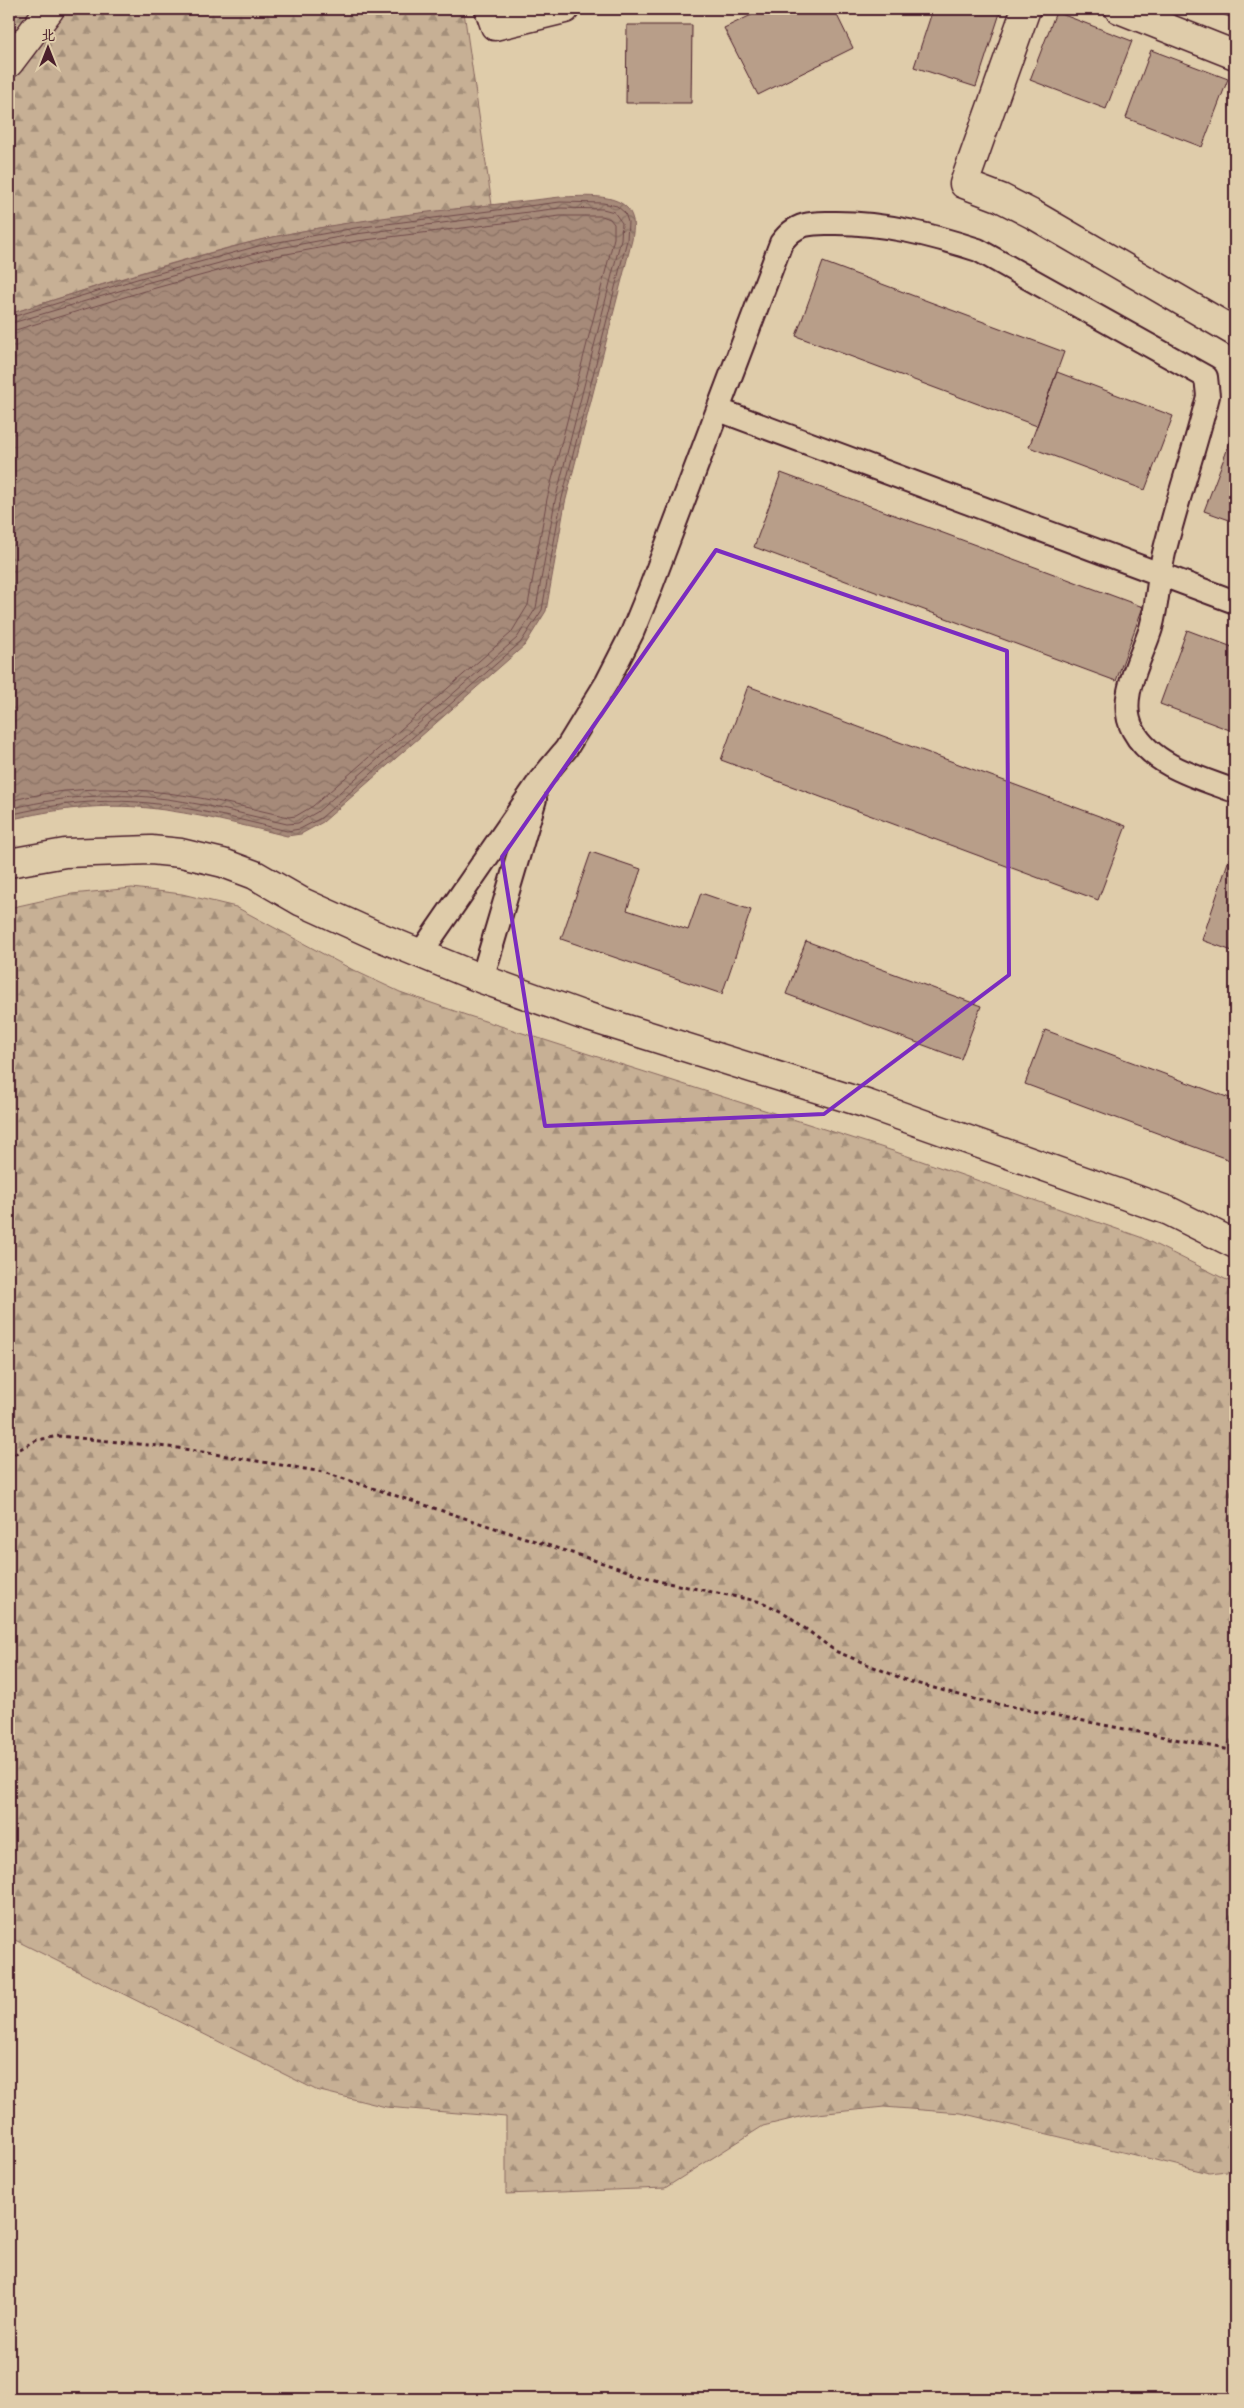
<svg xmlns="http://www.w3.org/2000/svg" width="1244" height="2408" font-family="'Patrick Hand','LXGW WenKai TC',sans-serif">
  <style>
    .forest { fill: url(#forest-firs); stroke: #886860 }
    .water { fill: url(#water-waves); stroke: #815f5a }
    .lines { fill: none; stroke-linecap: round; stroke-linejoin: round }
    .shore { stroke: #6f4a4a; stroke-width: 1 }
    .building { fill: #b89e89; stroke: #4a1f2b }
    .lane-casing { stroke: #4a1f2b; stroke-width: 26 }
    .street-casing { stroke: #4a1f2b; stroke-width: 31 }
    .secondary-casing { stroke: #4a1f2b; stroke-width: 31 }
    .path { stroke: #4a1f2b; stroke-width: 3; stroke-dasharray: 4 4; stroke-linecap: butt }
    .lane { stroke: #dfccaa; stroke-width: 22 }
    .street { stroke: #dfccaa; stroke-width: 28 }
    .secondary { stroke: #dfccaa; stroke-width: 28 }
    .marked { fill: none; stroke: #7b2cbf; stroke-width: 4; stroke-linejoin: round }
  </style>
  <defs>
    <pattern id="forest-firs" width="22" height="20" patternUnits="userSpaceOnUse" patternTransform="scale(1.25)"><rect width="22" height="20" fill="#c7b095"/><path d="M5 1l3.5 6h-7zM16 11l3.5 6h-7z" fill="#a48f7a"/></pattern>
    <pattern id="water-waves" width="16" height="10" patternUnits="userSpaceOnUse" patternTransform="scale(1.25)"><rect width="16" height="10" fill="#a68a79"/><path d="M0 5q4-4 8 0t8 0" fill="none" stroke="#897063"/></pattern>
  </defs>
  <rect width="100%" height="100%" fill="#dfccaa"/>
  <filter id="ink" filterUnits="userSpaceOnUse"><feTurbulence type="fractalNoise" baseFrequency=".02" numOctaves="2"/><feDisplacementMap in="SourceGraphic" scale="10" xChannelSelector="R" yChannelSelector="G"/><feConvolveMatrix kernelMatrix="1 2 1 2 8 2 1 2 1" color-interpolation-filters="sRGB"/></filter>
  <g filter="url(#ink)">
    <path class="forest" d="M 9,9 L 475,9 L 464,12 L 492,205 C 415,215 336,222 260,240 C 175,260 92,288 9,314 Z
      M 132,888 L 182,894 L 236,907 L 353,970 L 400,992 L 466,1015 L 893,1151 L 1140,1237 L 1235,1284 L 1235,2170 L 1209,2173 L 961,2113 L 884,2107 L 808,2115 L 763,2126 L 665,2188 L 506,2194 L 506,2117 L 386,2107 L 316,2090 L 9,1937 L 9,908 L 72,894 Z"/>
    <path class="water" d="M 560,197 C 582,197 627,190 633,220 C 634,226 633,234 632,240 L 565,503 L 546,611 L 525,645 L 323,822 L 301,834 L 287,836 C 242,825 195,813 149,808 C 103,803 54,809 9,820 L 9,314 C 92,288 175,261 260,240 C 358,217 460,209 560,197 Z"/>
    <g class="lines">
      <path class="shore" d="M 9,318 L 137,279 L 262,245 L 355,228 L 560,202 L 603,203 L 617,206 L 625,213 L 628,222 L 627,240 L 561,502 L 542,610 L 521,642 L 321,818 L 300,829 L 287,831 C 242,820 195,808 149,803 C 102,798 54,804 9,815
        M 9,324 L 139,285 L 263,251 L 356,234 L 560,208 L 603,209 L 614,212 L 622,223 L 621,239 L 555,501 L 536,608 L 517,638 L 317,812 L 298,823 L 287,824 C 242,814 195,801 149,797 C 102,793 54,798 9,809
        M 9,332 L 141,292 L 265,258 L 357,241 L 560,216 L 602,216 L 610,219 L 614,224 L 614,238 L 547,499 L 528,605 L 511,633 L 313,806 L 296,816 L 288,817 C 191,794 108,776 9,801"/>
    </g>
    <path class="building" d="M 764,9 L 834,9 L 853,48 L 758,95 L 724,28 Z
      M 933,9 L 988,9 L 1000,13 L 976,87 L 914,67 Z
      M 1209,9 L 1235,9 L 1235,19 Z
      M 1056,12 L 1132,41 L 1106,109 L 1030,80 Z
      M 627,25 L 692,25 L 691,103 L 626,103 Z
      M 1151,50 L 1228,79 L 1202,147 L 1126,118 Z
      M 823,262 L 1064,352 L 1037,426 L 796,336 Z
      M 1057,372 L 1173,416 L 1145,490 L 1029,447 Z
      M 1232,437 L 1235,438 L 1235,522 L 1204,511 Z
      M 781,473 L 1143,607 L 1116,681 L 754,547 Z
      M 1187,630 L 1235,648 L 1235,732 L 1160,704 Z
      M 748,686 L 1126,826 L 1098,900 L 721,760 Z
      M 591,852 L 641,869 L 627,910 L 688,930 L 701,893 L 751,910 L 722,994 L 561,939 Z
      M 1231,853 L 1235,855 L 1235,952 L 1202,940 Z
      M 806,941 L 981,1006 L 961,1059 L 786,994 Z
      M 1045,1030 L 1235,1100 L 1235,1162 L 1025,1084 Z"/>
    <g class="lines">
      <g class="lane-casing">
        <path id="lane" d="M 719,410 L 1235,602
          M 420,954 L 541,779 L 566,749 L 607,682 L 632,633 L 650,589 L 781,243 C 788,234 794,228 805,225 C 815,222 826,223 836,223 C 885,223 932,235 978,250 L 1206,377 L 1208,396 C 1195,449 1177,500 1164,553 C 1158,578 1158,603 1151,628 C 1142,658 1116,699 1133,730 C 1152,766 1200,778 1235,791
          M 482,979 L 535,799"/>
      </g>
      <g class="street-casing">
        <path id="street" d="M 489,9 L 495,26 L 565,9
          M 1026,9 L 964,184 L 1001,198 L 1034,215 L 1235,332
          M 1119,9 L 1235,55
          M 9,863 L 65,853 L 151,850 L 181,853 L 223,863 L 255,875 L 302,902 L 375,935 L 482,979 L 582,1015 L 867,1104 L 1169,1211 L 1235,1244"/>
      </g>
      <g class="secondary-casing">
        <path id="secondary" d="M 9,63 L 50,9"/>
      </g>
      <path class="path" d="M 9,1461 L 20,1449 L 37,1440 L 59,1436 L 178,1448 L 323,1472 L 658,1581 L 762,1602 L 786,1614 L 835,1651 L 908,1681 L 978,1700 L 1235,1751"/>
      <use href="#lane" class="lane"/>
      <use href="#street" class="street"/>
      <use href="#secondary" class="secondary"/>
    </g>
  </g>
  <path class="marked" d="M 716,550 L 1007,651 L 1009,975 L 824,1114 L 545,1126 L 502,857 Z"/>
  <rect width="1244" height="2408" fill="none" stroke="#dfccaa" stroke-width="30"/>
  <rect x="15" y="15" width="1214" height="2378" fill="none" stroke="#4a1f2b" stroke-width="2" filter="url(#ink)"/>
  <g transform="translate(48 48)" stroke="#dfccaa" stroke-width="4" paint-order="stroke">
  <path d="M0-4L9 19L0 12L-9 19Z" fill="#4a1f2b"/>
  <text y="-8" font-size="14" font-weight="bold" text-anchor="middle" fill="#4a1f2b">北</text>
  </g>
</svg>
